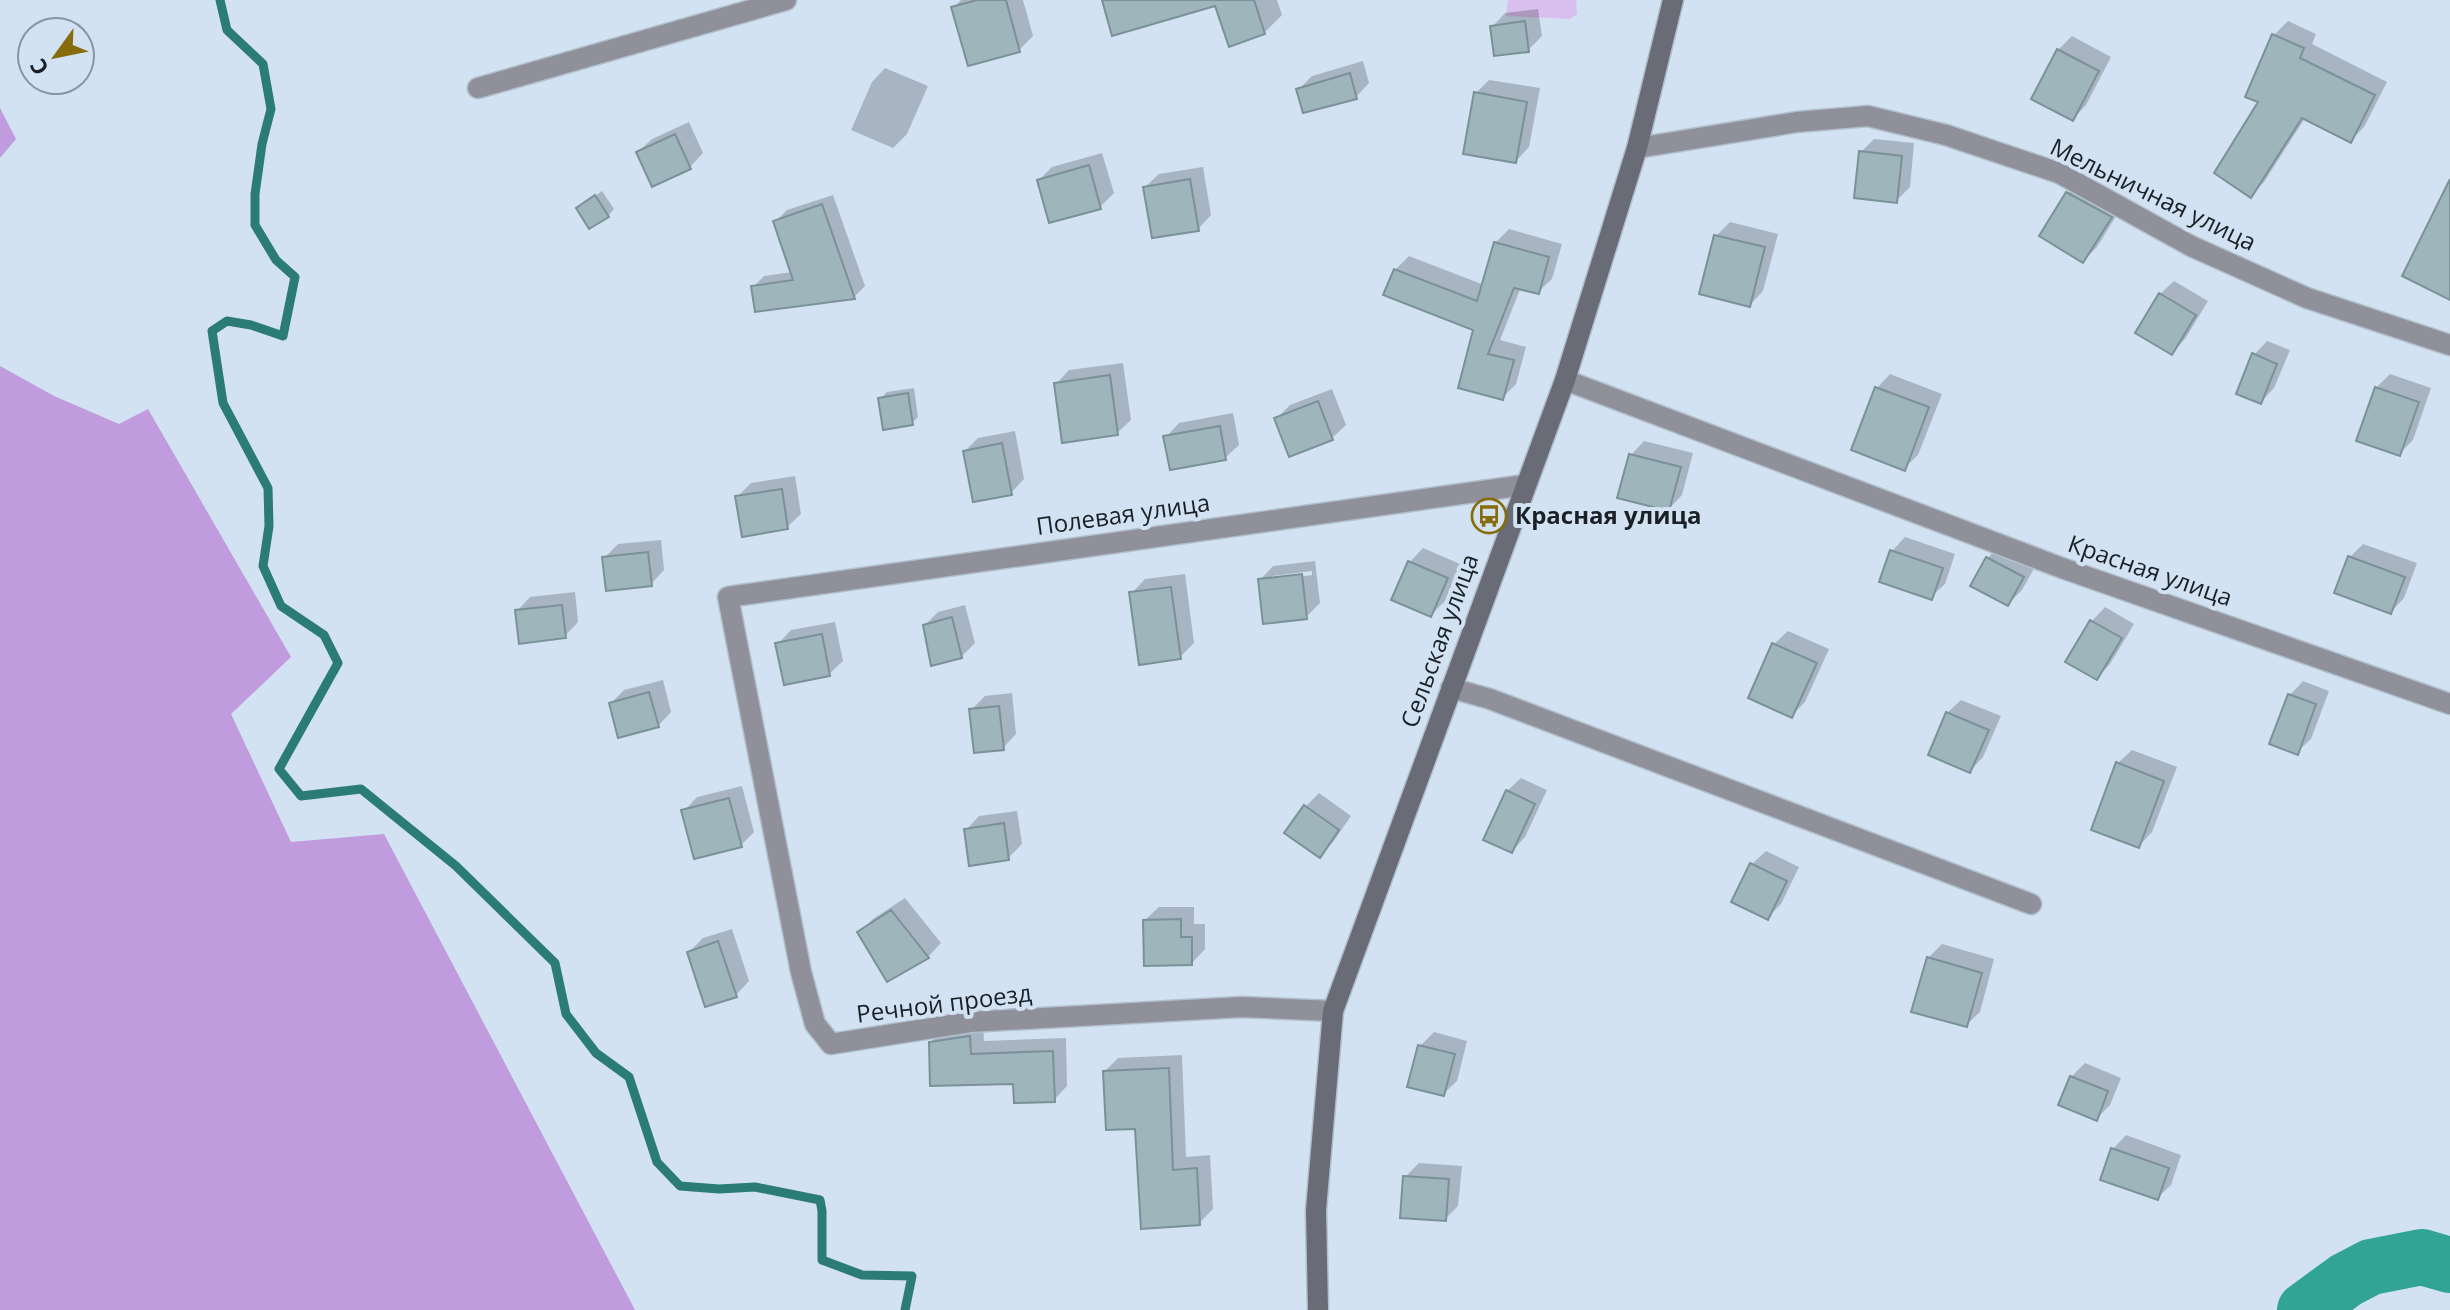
<svg xmlns="http://www.w3.org/2000/svg" width="2450" height="1310" font-family="'Open Sans',sans-serif">
  <style>
    .green { fill: #d8bfed }
    .forest { fill: #c09bdd }
    .shadow { fill: #0003; fill-rule: evenodd }
    .lines { fill: none; stroke-linecap: round; stroke-linejoin: round }
    .stream { stroke: #2b7c75; stroke-width: 9 }
    .river { stroke: #32a397; stroke-width: 56 }
    .building { fill: #9db5bb; stroke: #7a9198; stroke-width: 2 }
    .minor-casing { stroke: #b1bfcd; stroke-width: 23 }
    .secondary-casing { stroke: #b1bfcd; stroke-width: 23 }
    .minor { stroke: #8f9099; stroke-width: 20 }
    .secondary { stroke: #696b77; stroke-width: 20 }
    .labels { text-anchor: middle; stroke-width: 8; stroke-linejoin: round; paint-order: stroke }
    .street-label { font-size: 24px; fill: #1a2026; stroke: #d2e2f2 }
    .poi-label { font-size: 24px; font-weight: bold; fill: #1a2026; stroke: #d2e2f2; text-anchor: start }
  </style>
  <rect width="100%" height="100%" fill="#d2e2f2"/>
  <path class="green" d="M 1508,0 L 1576,0 L 1577,14 L 1570,19 L 1506,16 Z"/>
  <path class="forest" d="M 0,108 L 16,139 L 0,158 Z
    M 0,366 L 54,396 L 119,424 L 148,409 L 291,657 L 231,714 L 291,842 L 384,834 L 635,1310 L 0,1310 Z"/>
  <path class="shadow" d="M 961,0 L 1023,0 L 1033,36 L 1019,50 L 953,8 Z
    M 1105,0 L 1277,0 L 1282,15 L 1264,33 L 1217,5 Z
    M 1538,9 L 1542,36 L 1528,50 L 1492,27 L 1505,13 Z
    M 2288,21 L 2316,34 L 2312,44 L 2387,82 L 2364,127 L 2350,141 L 2305,118 L 2264,182 L 2251,195 L 2261,102 L 2248,96 L 2274,35 Z
    M 2072,36 L 2111,57 L 2086,105 L 2073,119 L 2058,50 Z
    M 1363,61 L 1369,83 L 1356,97 L 1299,89 L 1312,76 Z
    M 885,68 L 928,86 L 907,134 L 893,148 L 851,130 L 872,82 Z
    M 1489,80 L 1540,88 L 1529,147 L 1516,161 L 1476,93 Z
    M 689,122 L 703,153 L 690,167 L 638,152 L 652,139 Z
    M 1874,139 L 1914,143 L 1910,187 L 1896,201 L 1861,152 Z
    M 1102,153 L 1114,193 L 1100,207 L 1039,180 L 1052,167 Z
    M 1203,167 L 1211,215 L 1198,229 L 1145,187 L 1159,174 Z
    M 2082,180 L 2124,203 L 2097,247 L 2083,261 L 2068,193 Z
    M 602,191 L 614,209 L 608,216 L 578,208 Z
    M 833,195 L 865,286 L 854,297 L 753,287 L 764,276 L 792,272 L 776,221 L 787,210 Z
    M 1730,222 L 1778,234 L 1763,291 L 1750,305 L 1716,236 Z
    M 1509,229 L 1562,244 L 1552,279 L 1538,292 L 1521,287 L 1500,340 L 1526,347 L 1516,384 L 1502,398 L 1475,328 L 1395,270 L 1409,256 L 1484,285 L 1495,243 Z
    M 2174,281 L 2208,301 L 2185,339 L 2172,353 L 2160,294 Z
    M 2267,341 L 2290,350 L 2274,388 L 2261,402 L 2254,355 Z
    M 1123,363 L 1131,420 L 1117,433 L 1056,384 L 1069,370 Z
    M 1890,374 L 1942,394 L 1918,455 L 1904,468 L 1877,388 Z
    M 2390,374 L 2431,388 L 2413,440 L 2399,454 L 2376,388 Z
    M 914,388 L 918,417 L 912,423 L 880,399 L 887,392 Z
    M 1332,389 L 1346,425 L 1332,438 L 1276,419 L 1290,405 Z
    M 1233,413 L 1239,445 L 1225,458 L 1166,437 L 1179,423 Z
    M 1015,431 L 1024,479 L 1011,493 L 965,451 L 978,438 Z
    M 1644,441 L 1693,453 L 1682,495 L 1669,509 L 1631,455 Z
    M 795,476 L 801,514 L 787,527 L 738,496 L 751,483 Z
    M 1905,537 L 1955,554 L 1945,584 L 1931,597 L 1892,551 Z
    M 661,540 L 664,570 L 651,584 L 604,558 L 618,544 Z
    M 2001,544 L 2037,563 L 2022,590 L 2008,604 L 1988,558 Z
    M 2363,544 L 2417,563 L 2404,598 L 2391,612 L 2350,557 Z
    M 1423,548 L 1460,564 L 1445,601 L 1431,615 L 1410,562 Z
    M 1315,561 L 1320,603 L 1306,617 L 1260,580 L 1273,566 ZM 1312,571 L 1312,575 L 1272,580 L 1272,576 Z
    M 1185,574 L 1194,643 L 1180,657 L 1132,593 L 1145,579 Z
    M 575,592 L 578,622 L 565,636 L 517,611 L 530,597 Z
    M 965,605 L 975,643 L 961,657 L 925,625 L 938,612 Z
    M 2105,607 L 2134,624 L 2110,664 L 2097,678 L 2068,661 L 2092,621 Z
    M 835,622 L 843,661 L 829,674 L 778,644 L 791,630 Z
    M 1788,631 L 1829,649 L 1805,702 L 1792,715 L 1774,644 Z
    M 663,680 L 671,712 L 658,726 L 611,703 L 624,690 Z
    M 2303,681 L 2329,691 L 2311,739 L 2297,752 L 2290,695 Z
    M 1012,693 L 1016,734 L 1003,748 L 971,710 L 985,696 Z
    M 1961,700 L 2001,716 L 1983,757 L 1970,771 L 1947,713 Z
    M 2132,750 L 2177,767 L 2152,832 L 2139,846 L 2118,763 Z
    M 1521,778 L 1547,790 L 1525,837 L 1512,851 L 1507,791 Z
    M 742,786 L 754,832 L 740,846 L 684,811 L 697,797 Z
    M 1319,793 L 1351,816 L 1333,842 L 1320,855 L 1305,807 Z
    M 1017,811 L 1022,844 L 1008,858 L 966,830 L 979,816 Z
    M 1766,851 L 1799,867 L 1781,904 L 1767,918 L 1752,864 Z
    M 905,898 L 941,943 L 928,957 L 860,932 L 873,919 Z
    M 1159,907 L 1194,907 L 1194,924 L 1205,924 L 1205,949 L 1192,963 L 1145,920 Z
    M 732,929 L 749,981 L 736,995 L 689,952 L 703,938 Z
    M 1942,944 L 1994,959 L 1980,1012 L 1966,1025 L 1928,958 Z
    M 983,1023 L 984,1041 L 1066,1038 L 1067,1086 L 1054,1100 L 931,1042 L 945,1029 Z
    M 1434,1032 L 1467,1041 L 1457,1081 L 1443,1094 L 1420,1046 Z
    M 1182,1055 L 1186,1157 L 1210,1155 L 1213,1209 L 1199,1223 L 1137,1127 L 1105,1071 L 1118,1058 Z
    M 2085,1063 L 2121,1078 L 2110,1105 L 2097,1118 L 2071,1077 Z
    M 2126,1135 L 2181,1155 L 2171,1185 L 2157,1198 L 2113,1149 Z
    M 1419,1163 L 1462,1166 L 1458,1206 L 1445,1219 L 1405,1177 Z"/>
  <g class="lines">
    <path class="stream" d="M 220,0 L 227,30 L 263,64 L 271,109 L 262,144 L 255,194 L 255,225 L 276,260 L 295,277 L 283,336 L 251,325 L 227,321 L 212,331 L 223,403 L 268,488 L 269,526 L 263,566 L 281,606 L 324,635 L 338,663 L 279,769 L 301,796 L 361,789 L 456,866 L 555,963 L 566,1014 L 596,1053 L 629,1077 L 657,1162 L 680,1186 L 719,1189 L 755,1187 L 820,1200 L 822,1211 L 822,1260 L 862,1275 L 912,1276 L 905,1310"/>
    <path class="river" d="M 2305,1310 L 2346,1280 L 2371,1267 L 2422,1257 L 2450,1265"/>
  </g>
  <path class="building" d="M 977,0 L 1006,0 L 1020,52 L 968,66 L 951,7 Z
    M 1102,0 L 1254,0 L 1265,34 L 1229,47 L 1215,6 L 1112,36 Z
    M 1525,21 L 1529,52 L 1494,56 L 1490,26 Z
    M 2272,34 L 2304,48 L 2300,58 L 2375,95 L 2351,143 L 2302,118 L 2251,198 L 2214,173 L 2258,102 L 2245,97 Z
    M 2057,49 L 2099,71 L 2073,121 L 2031,99 Z
    M 1350,73 L 1357,99 L 1303,113 L 1296,89 Z
    M 1474,92 L 1527,102 L 1516,163 L 1463,154 Z
    M 675,134 L 691,169 L 652,187 L 636,152 Z
    M 1859,151 L 1902,156 L 1897,203 L 1854,198 Z
    M 1089,165 L 1101,209 L 1049,223 L 1037,180 Z
    M 1190,179 L 1199,231 L 1152,238 L 1143,187 Z
    M 2450,179 L 2450,300 L 2402,276 Z
    M 2066,192 L 2112,217 L 2083,263 L 2039,236 Z
    M 595,195 L 609,217 L 589,229 L 576,208 Z
    M 822,204 L 855,299 L 755,312 L 751,286 L 793,280 L 773,221 Z
    M 1714,235 L 1765,247 L 1750,307 L 1699,294 Z
    M 1494,242 L 1549,257 L 1539,294 L 1514,288 L 1488,354 L 1514,360 L 1503,400 L 1458,388 L 1473,330 L 1383,295 L 1394,269 L 1477,301 Z
    M 2159,293 L 2196,315 L 2172,355 L 2135,333 Z
    M 2252,353 L 2277,364 L 2261,404 L 2236,394 Z
    M 1110,375 L 1118,435 L 1062,443 L 1054,383 Z
    M 1875,387 L 1929,407 L 1905,471 L 1851,450 Z
    M 2375,387 L 2419,402 L 2400,456 L 2356,441 Z
    M 908,393 L 913,425 L 883,430 L 878,398 Z
    M 1318,401 L 1333,440 L 1289,457 L 1274,418 Z
    M 1220,426 L 1226,460 L 1170,470 L 1163,436 Z
    M 1002,443 L 1012,495 L 973,502 L 963,451 Z
    M 1629,454 L 1681,467 L 1669,511 L 1617,498 Z
    M 782,489 L 788,529 L 742,537 L 735,496 Z
    M 1890,550 L 1943,568 L 1932,600 L 1879,582 Z
    M 648,552 L 652,586 L 606,591 L 602,557 Z
    M 2348,556 L 2405,577 L 2391,614 L 2334,593 Z
    M 1986,557 L 2024,577 L 2008,606 L 1970,586 Z
    M 1408,561 L 1448,578 L 1431,617 L 1391,600 Z
    M 1302,574 L 1307,619 L 1263,624 L 1258,579 Z
    M 1171,587 L 1181,659 L 1139,665 L 1129,592 Z
    M 562,605 L 566,638 L 519,644 L 515,610 Z
    M 952,617 L 962,658 L 931,666 L 923,625 Z
    M 2090,620 L 2122,638 L 2097,680 L 2065,662 Z
    M 822,634 L 830,676 L 784,685 L 775,643 Z
    M 1772,643 L 1817,663 L 1792,718 L 1748,698 Z
    M 649,692 L 659,727 L 618,738 L 609,703 Z
    M 2288,694 L 2316,704 L 2298,755 L 2269,744 Z
    M 999,706 L 1004,750 L 974,753 L 969,709 Z
    M 1946,712 L 1989,730 L 1970,773 L 1928,755 Z
    M 2116,762 L 2164,781 L 2139,848 L 2091,830 Z
    M 1506,790 L 1535,804 L 1512,853 L 1483,840 Z
    M 729,798 L 742,847 L 694,859 L 681,810 Z
    M 1304,805 L 1339,830 L 1320,858 L 1284,833 Z
    M 1004,823 L 1009,860 L 969,866 L 964,829 Z
    M 1750,863 L 1787,881 L 1768,920 L 1731,902 Z
    M 891,910 L 929,958 L 887,982 L 857,932 Z
    M 1181,919 L 1181,937 L 1192,937 L 1192,965 L 1144,966 L 1143,920 Z
    M 718,941 L 737,997 L 705,1007 L 687,952 Z
    M 1927,957 L 1982,973 L 1967,1027 L 1911,1012 Z
    M 970,1036 L 971,1054 L 1053,1051 L 1055,1102 L 1014,1103 L 1013,1084 L 930,1086 L 929,1042 Z
    M 1418,1045 L 1455,1054 L 1444,1096 L 1407,1087 Z
    M 1169,1068 L 1173,1170 L 1197,1168 L 1200,1225 L 1141,1229 L 1135,1129 L 1106,1130 L 1103,1071 Z
    M 2070,1076 L 2108,1091 L 2097,1121 L 2058,1105 Z
    M 2111,1148 L 2169,1168 L 2158,1200 L 2100,1180 Z
    M 1403,1176 L 1449,1179 L 1446,1221 L 1400,1218 Z"/>
  <g class="lines">
    <g class="minor-casing">
      <path id="minor" d="M 478,88 L 786,0
        M 1637,148 L 1797,122 L 1868,116 L 1946,135 L 2059,173 L 2191,246 L 2307,298 L 2450,345
        M 1565,380 L 2062,568 L 2450,704
        M 1451,688 L 1490,699 L 2031,904
        M 1333,1011 L 1242,1007 L 970,1022 L 831,1044 L 815,1024 L 801,972 L 728,597 L 1525,485"/>
    </g>
    <g class="secondary-casing">
      <path id="secondary" d="M 1318,1310 L 1316,1210 L 1333,1011 L 1565,380 L 1637,148 L 1673,0"/>
    </g>
    <use href="#minor" class="minor"/>
    <use href="#secondary" class="secondary"/>
  </g>
  <defs>
    <g id="bus-ring" transform="scale(1.8)"><circle r="9.5" fill="#d2e2f2" stroke="#866c0a" stroke-width="1.5"/><path d="M-5-6H5V4H4V6H2V4H-2V6H-4V4H-5ZM-3.5-4V0h7V-4ZM-3.5 1.2v1.5H-2V1.2ZM2 1.2v1.5H3.5V1.2Z" fill="#866c0a"/></g>
  </defs>
  <g fill-rule="evenodd">
    <use href="#bus-ring" x="1489" y="516"/>
  </g>
  <g class="labels">
    <g class="street-label">
      <text transform="translate(2153 195) rotate(26)" y="8">Мельничная улица</text>
      <text transform="translate(1123 515) rotate(-8)" y="8">Полевая улица</text>
      <text transform="translate(2150 571) rotate(19)" y="8">Красная улица</text>
      <text transform="translate(1440 641) rotate(-70)" y="8">Сельская улица</text>
      <text transform="translate(944 1004) rotate(-7)" y="8">Речной проезд</text>
    </g>
    <g class="poi-label">
      <text x="1515" y="524">Красная улица</text>
    </g>
  </g>
  <g transform="translate(56 56) rotate(237)"><circle r="38" fill="#d2e2f2" stroke="#8894a0" stroke-width="2"/>
  <path d="M0-6L14 30L0 20L-14 30Z" fill="#866c0a"/>
  <text y="-12" font-size="22" font-weight="bold" text-anchor="middle" fill="#1a2026">С</text>
  </g>
</svg>
